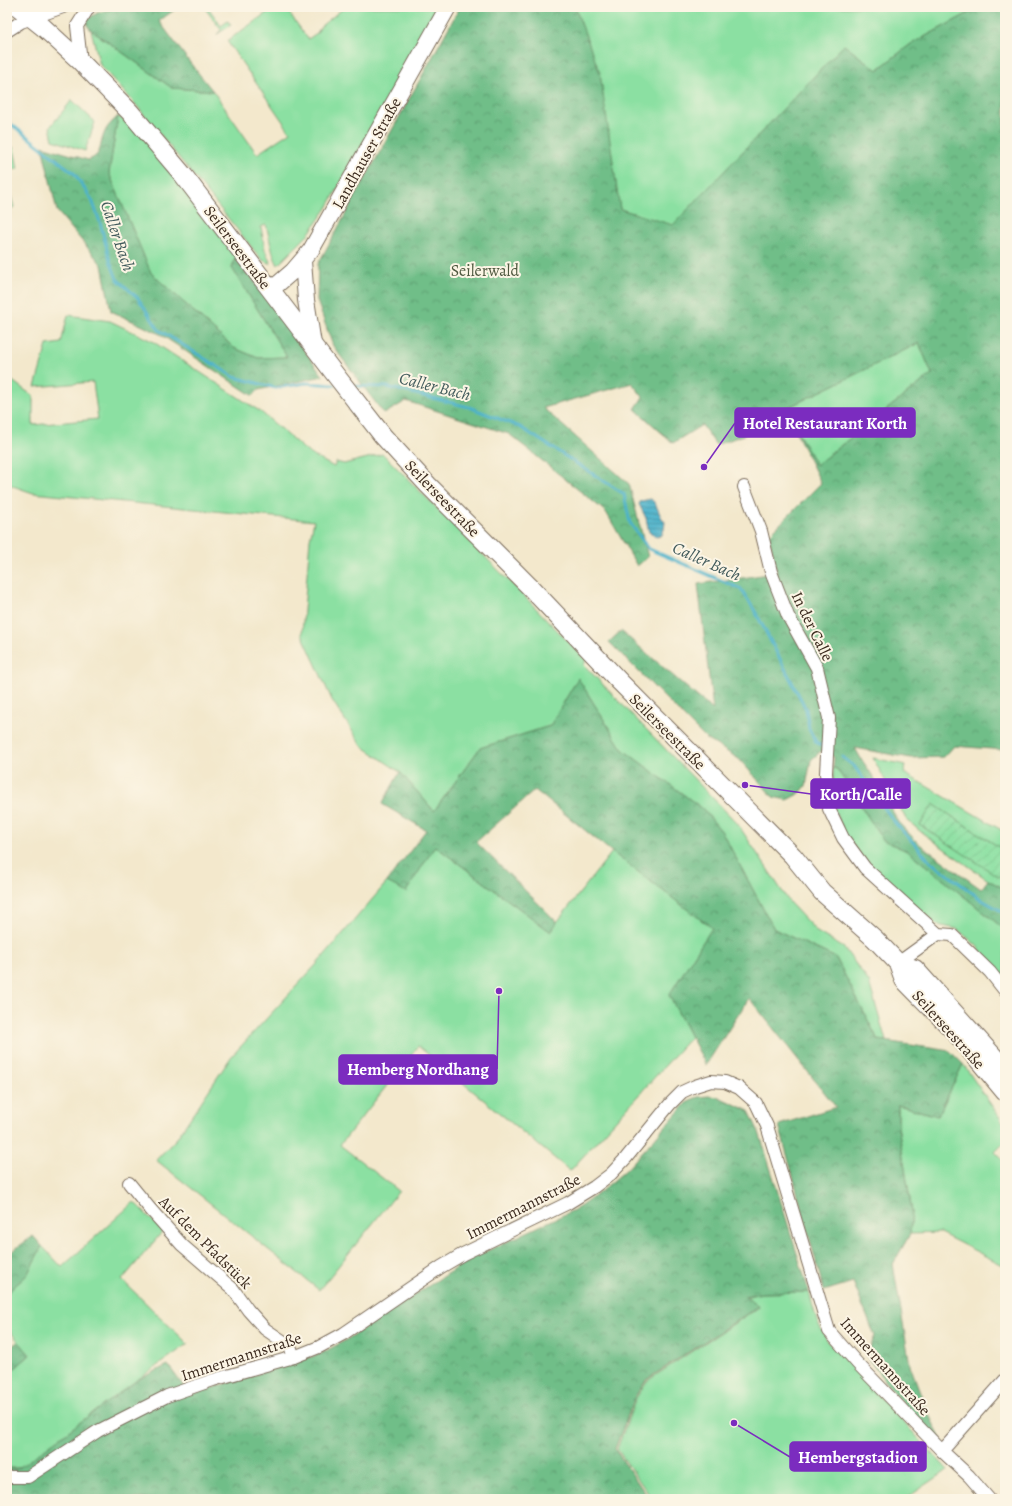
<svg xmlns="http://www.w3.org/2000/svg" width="1012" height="1506" font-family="Alegreya,serif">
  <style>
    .grass { fill: #8be0a2; stroke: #638560 }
    .forest { fill: url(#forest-crowns); stroke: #567453; fill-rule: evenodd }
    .garden { fill: url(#garden-furrows); stroke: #638560 }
    .water { fill: url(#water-rules); stroke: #446e74 }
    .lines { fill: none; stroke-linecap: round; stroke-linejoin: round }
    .stream { stroke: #4cb2cb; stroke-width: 3 }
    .minor-casing { stroke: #7b6c5b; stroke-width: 14 }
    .secondary-casing { stroke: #7b6c5b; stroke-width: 18 }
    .primary-casing { stroke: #7b6c5b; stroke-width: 20 }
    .minor { stroke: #fff; stroke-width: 12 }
    .secondary { stroke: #fff; stroke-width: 16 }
    .primary { stroke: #fff; stroke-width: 18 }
    .labels { text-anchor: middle; stroke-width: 4; stroke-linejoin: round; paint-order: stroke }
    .street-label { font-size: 16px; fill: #3b2a1e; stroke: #fcf5e5 }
    .park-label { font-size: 16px; fill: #4f583f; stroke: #fcf5e5 }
    .water-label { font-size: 17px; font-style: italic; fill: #415a5b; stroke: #fcf5e5 }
    .leader { fill: none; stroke: #7b2cbf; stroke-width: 1.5 }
    .callout-dot { fill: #7b2cbf; stroke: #fcf5e5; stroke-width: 1.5 }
    .callout { fill: #7b2cbf; stroke: #7b2cbf; stroke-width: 1.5 }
    .callout-label { font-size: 17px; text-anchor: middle; font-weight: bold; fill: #fff }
  </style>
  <defs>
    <pattern id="forest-crowns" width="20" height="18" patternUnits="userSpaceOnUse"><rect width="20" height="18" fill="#70be88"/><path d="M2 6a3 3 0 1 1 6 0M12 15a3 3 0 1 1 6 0" fill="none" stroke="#5d9b6f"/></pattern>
    <pattern id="garden-furrows" width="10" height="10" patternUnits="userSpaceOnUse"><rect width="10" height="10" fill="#8be0a2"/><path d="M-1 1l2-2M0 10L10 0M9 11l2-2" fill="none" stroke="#79c08b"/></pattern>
    <pattern id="water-rules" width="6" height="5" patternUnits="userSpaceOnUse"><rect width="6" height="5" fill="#4cb2cb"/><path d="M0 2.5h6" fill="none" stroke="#4091a4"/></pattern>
  </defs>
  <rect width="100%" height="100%" fill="#fcf5e5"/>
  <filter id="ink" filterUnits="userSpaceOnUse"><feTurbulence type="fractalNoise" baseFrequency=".025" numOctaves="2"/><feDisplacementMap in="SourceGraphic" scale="8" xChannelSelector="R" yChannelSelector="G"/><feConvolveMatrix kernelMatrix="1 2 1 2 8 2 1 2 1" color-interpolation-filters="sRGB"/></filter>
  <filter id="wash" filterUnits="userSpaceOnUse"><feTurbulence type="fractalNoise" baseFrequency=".012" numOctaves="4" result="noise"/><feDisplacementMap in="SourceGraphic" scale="16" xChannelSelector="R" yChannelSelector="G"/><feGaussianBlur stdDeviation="0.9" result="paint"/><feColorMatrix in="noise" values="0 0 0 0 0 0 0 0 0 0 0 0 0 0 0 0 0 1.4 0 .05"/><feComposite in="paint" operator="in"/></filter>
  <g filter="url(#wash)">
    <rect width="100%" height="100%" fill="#f3e8cc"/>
    <path class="grass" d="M 204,7 L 208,7 L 221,26 L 228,21 L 231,25 L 216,35 L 221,30 Z
      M 275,7 L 285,7 L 308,39 L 317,33 L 321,26 L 345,7 L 439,7 L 327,208 L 307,236 L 278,265 C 271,253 270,238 266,225 L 261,227 L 265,250 L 271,264 L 262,260 L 137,106 L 100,65 L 91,30 L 172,88 L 213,91 L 257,154 L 290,132 L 227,41 Z
      M 568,7 L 980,7 L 911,44 L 877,70 L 844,45 L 673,226 L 620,209 Z
      M 72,100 L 95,122 L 85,151 L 53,140 L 50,127 Z
      M 118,116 L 139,132 L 236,255 L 232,268 L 287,357 L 258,358 L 234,348 L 151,273 L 109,173 Z
      M 7,143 L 14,148 L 18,169 L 7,171 Z
      M 7,182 L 14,207 L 7,212 Z
      M 68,315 L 110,321 L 152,341 L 261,412 L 310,454 L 334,467 L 336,462 L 344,464 L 383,454 L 528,600 L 586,660 L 584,665 L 737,823 L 790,903 L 817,932 L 844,948 L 869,982 L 886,1041 L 878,1040 L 836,958 L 774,929 L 722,832 L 703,809 L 622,749 L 578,678 L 550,726 L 480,748 L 434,811 L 400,772 L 362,746 L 332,700 L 302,634 L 310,539 L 314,521 L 33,493 L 7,484 L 7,377 L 33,396 L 33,425 L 98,419 L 93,382 L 35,387 L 47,345 L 61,343 Z
      M 919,343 L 932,374 L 816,465 L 785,409 Z
      M 873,758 L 906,765 L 904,773 L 1005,832 L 1005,851 L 934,805 L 999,877 L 1005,868 L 1005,889 L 988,880 L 921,832 L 906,819 Z
      M 833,768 L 837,769 L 883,840 L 909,852 L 1003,928 L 1005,928 L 1005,981 L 976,945 L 957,929 L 937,925 L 869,866 L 846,836 L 834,809 Z
      M 435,846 L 551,932 L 557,922 L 612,852 L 712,928 L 669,995 L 691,1037 L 570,1171 L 418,1046 L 340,1145 L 399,1191 L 319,1290 L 156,1160 L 177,1138 L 231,1057 L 316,965 L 387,882 L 406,891 Z
      M 963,1064 L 1005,1125 L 1005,1142 L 995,1152 L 1005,1162 L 1005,1266 L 940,1233 L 910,1234 L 912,1212 L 898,1126 L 898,1105 L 938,1116 Z
      M 134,1202 L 163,1231 L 122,1280 L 188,1344 L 137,1380 L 19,1468 L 7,1468 L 7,1375 L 30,1355 L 7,1328 L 7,1293 L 27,1275 L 42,1246 L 62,1267 Z
      M 809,1292 L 817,1321 L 827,1340 L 948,1470 L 905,1499 L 652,1499 L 617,1449 L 636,1398 L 647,1381 L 759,1307 L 759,1306 L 744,1297 L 762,1293 Z"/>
    <path class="forest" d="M 121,7 L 176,7 L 177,8 L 159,21 L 191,64 L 213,91 L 172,88 L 91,30 L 87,25 L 87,19 L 99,12 Z
      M 460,7 L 575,7 L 600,73 L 620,209 L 673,225 L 844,45 L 877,70 L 911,44 L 980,7 L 1005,7 L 1005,750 L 954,746 L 944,757 L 911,758 L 855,748 L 860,757 L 882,790 L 898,822 L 918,843 L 981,889 L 988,880 L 1005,889 L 1005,928 L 1003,928 L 909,852 L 883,840 L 837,769 L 833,768 L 834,757 L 821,751 L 811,760 L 806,786 L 800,793 L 787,800 L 773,797 L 739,759 L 705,738 L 609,642 L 621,631 L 713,710 L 698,584 L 777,573 L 769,535 L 821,483 L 789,418 L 716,445 L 702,425 L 673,443 L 635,409 L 643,397 L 632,383 L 543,408 L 629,484 L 648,557 L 637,566 L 606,512 L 509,434 L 406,401 L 384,414 L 333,346 L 317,301 L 318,264 ZM 919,343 L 932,374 L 816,465 L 785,409 Z
      M 118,116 L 109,173 L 151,273 L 234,348 L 258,358 L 287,357 L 232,268 L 236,255 L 323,376 L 258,390 L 253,396 L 160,334 L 111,311 L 102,265 L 57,211 L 42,146 L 88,160 C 103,155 99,145 104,134 C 106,127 113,121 118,116 Z
      M 578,678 L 622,749 L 703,809 L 722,832 L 774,929 L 836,958 L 878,1040 L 950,1051 L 963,1064 L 938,1116 L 898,1105 L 898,1126 L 912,1212 L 910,1234 L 893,1264 L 910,1365 L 927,1411 L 945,1447 L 916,1421 L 866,1356 L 875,1336 L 853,1282 L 824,1291 L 779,1125 L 836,1107 L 749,998 L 706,1065 L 669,995 L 712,928 L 612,852 L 535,790 L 476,842 L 557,922 L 551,932 L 435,846 L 406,892 L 387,882 L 426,830 L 382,804 L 400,772 L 434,811 L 480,748 L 550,726 Z
      M 709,1096 L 719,1097 L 749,1111 L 759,1132 L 809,1292 L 762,1293 L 744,1296 L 759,1306 L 646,1380 L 635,1397 L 615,1449 L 649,1499 L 7,1499 L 7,1469 L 19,1468 L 137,1380 L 168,1365 L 190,1395 L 320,1354 L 346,1340 L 468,1260 L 578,1208 L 599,1193 L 627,1169 L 688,1101 L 698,1097 Z
      M 33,1236 L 42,1246 L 27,1275 L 7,1293 L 7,1255 Z
      M 18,1341 L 30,1355 L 7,1375 L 7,1351 Z"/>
    <path class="garden" d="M 933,804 L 1005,851 L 1005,868 L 999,877 L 920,825 Z"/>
    <path class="water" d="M 651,499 C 658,504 658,515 665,522 L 664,529 L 662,535 L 657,537 L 649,532 L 646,518 L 639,504 L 641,501 Z"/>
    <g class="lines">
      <path class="stream" d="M 7,121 L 74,173 L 92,200 L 100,222 L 110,261 L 117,279 L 138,298 L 159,330 L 234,377 L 276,388 L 306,383 L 335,385
        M 352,386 L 387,387 L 469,407 L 520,427 L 624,494 L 630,523 L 649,549 L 741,589 L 755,611 L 806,709 L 809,729 L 816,742 L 822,746
        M 842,757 L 854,766 L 896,824 L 931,862 L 982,900 L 1005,913"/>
    </g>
  </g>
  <g filter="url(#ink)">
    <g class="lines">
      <g class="minor-casing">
        <path id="minor" d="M 7,31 L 21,22 L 63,7
          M 81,62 L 77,26 L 89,7
          M 744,487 L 761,531 L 771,572 L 788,616 L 817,668 L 829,718 L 826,773 L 829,809 L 843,838 L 865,868 L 938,934
          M 898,963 L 938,934 L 952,935 L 990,972 L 1005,991
          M 129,1183 L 151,1210 L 182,1245 L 233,1289 L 248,1310 L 265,1329 L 290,1346 L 294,1357
          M 942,1451 L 1005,1380
          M 7,1477 L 28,1477 L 98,1431 L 167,1396 L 213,1380 L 294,1357 L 319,1347 L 343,1334 L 441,1267 L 463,1254 L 568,1203 L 594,1187 L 611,1174 L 626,1158 L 670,1104 L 682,1092 L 695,1086 L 711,1081 L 725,1082 L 739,1088 L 756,1103 L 767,1126 L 829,1331 L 857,1363 L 942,1451 L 969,1476 L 989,1499"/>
      </g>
      <g class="secondary-casing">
        <path id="secondary" d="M 303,261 L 306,300 L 313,344
          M 271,290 L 293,271 L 311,250 L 448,7"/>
      </g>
      <g class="primary-casing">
        <path id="primary" d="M 18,7 L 43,27 L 81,62 L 130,112 L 184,176 L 334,373 L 383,436 L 428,485 L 530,587 L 620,682 L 793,856 L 822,892 L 875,939 L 898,963 L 915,969 L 1005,1069
          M 898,963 L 904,980 L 956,1033 L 1005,1092"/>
      </g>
      <use href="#minor" class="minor"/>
      <use href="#secondary" class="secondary"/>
      <use href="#primary" class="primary"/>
    </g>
  </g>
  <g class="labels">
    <g class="street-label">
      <text transform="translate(366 153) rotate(-61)" y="6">Landhauser Straße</text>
      <text transform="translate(238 247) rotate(53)" y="6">Seilerseestraße</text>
      <text transform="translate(443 498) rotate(46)" y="6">Seilerseestraße</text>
      <text transform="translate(813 626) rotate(64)" y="6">In der Calle</text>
      <text transform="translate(668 731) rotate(45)" y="6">Seilerseestraße</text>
      <text transform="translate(949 1029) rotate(48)" y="6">Seilerseestraße</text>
      <text transform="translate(523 1206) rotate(-27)" y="6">Immermannstraße</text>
      <text transform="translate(206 1242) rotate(45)" y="6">Auf dem Pfadstück</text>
      <text transform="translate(241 1356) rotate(-18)" y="6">Immermannstraße</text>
      <text transform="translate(886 1366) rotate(48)" y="6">Immermannstraße</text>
    </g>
    <g class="park-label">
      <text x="485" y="276">Seilerwald</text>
    </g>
    <g class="water-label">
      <text transform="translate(118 236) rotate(71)" y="6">Caller Bach</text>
      <text transform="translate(435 386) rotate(14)" y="6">Caller Bach</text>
      <text transform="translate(707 561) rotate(24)" y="6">Caller Bach</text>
    </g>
  </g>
  <path class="leader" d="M704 467L735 423M745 785L811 794M499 991L497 1069M734 1423L790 1457"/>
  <g class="callout-dot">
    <circle cx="704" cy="467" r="4"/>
    <circle cx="745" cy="785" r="4"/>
    <circle cx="499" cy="991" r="4"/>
    <circle cx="734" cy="1423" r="4"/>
  </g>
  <g class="callout">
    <rect x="735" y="408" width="180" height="29" rx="4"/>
    <rect x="811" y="779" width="99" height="29" rx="4"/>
    <rect x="339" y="1055" width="158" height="29" rx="4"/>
    <rect x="790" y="1442" width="136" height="29" rx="4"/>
  </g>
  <g class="callout-label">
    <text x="825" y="429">Hotel Restaurant Korth</text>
    <text x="861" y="800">Korth/Calle</text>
    <text x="418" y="1075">Hemberg Nordhang</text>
    <text x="858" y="1463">Hembergstadion</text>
  </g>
  <rect width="1012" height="1506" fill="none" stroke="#fcf5e5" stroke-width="24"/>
</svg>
